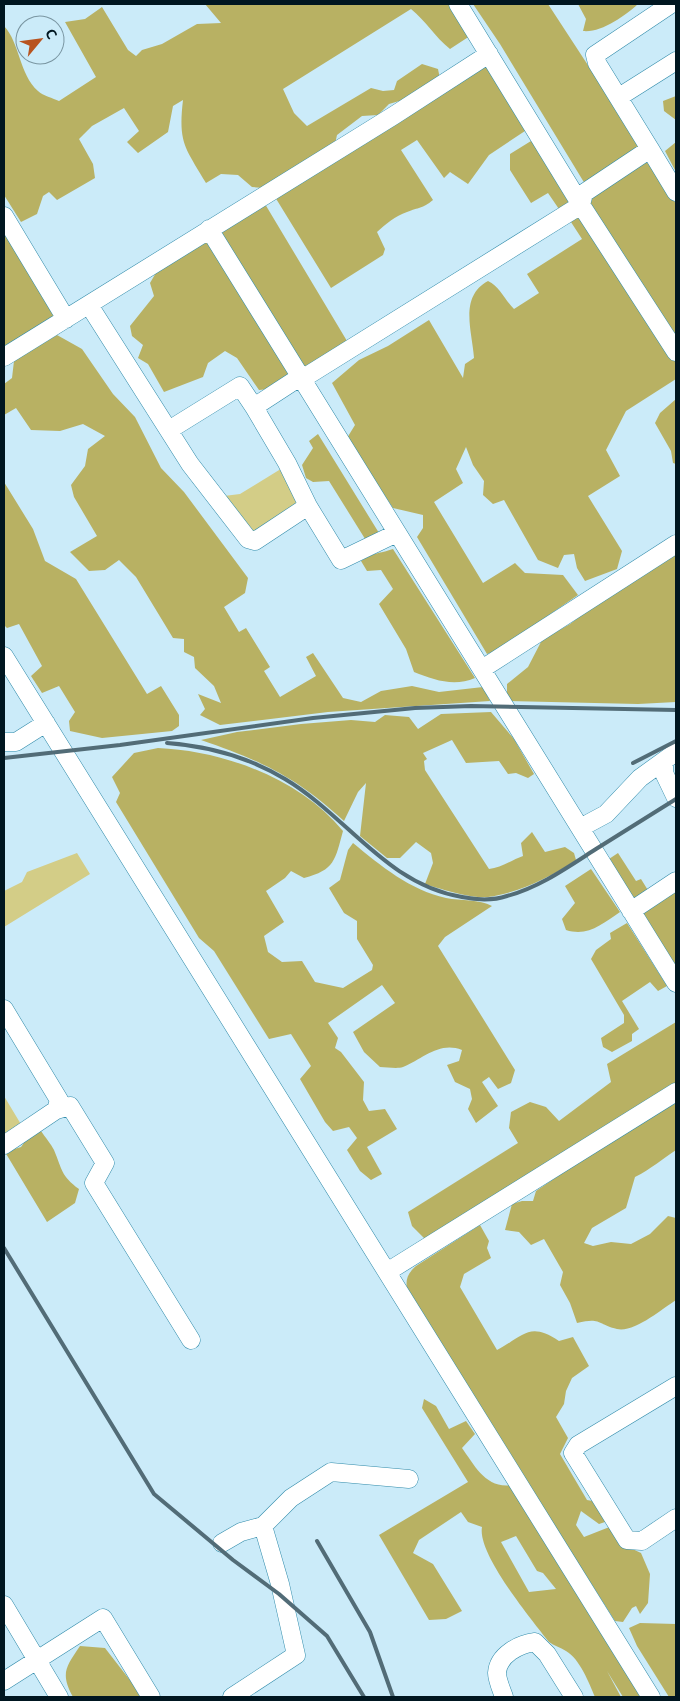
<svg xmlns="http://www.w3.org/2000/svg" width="680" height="1701" font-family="Ubuntu,sans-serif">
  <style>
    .green { fill: #d3cd87 }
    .forest { fill: #b8b163; fill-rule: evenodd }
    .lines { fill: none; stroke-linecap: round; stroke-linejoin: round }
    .minor-casing { stroke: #308baa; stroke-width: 19 }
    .minor { stroke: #fff; stroke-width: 18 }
    .rail { stroke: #526c77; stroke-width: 4 }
  </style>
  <rect width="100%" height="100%" fill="#cbebf9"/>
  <path class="green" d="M 284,467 L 301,501 L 254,533 L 224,496 L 240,494 Z
    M 77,853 L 90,874 L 4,927 L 4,891 L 22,882 L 27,872 Z
    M 4,1096 L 22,1126 L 7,1135 L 4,1133 Z"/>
  <path class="forest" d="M 205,4 L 456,4 L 476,32 L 450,49 C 435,37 426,21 411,9 L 283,89 L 294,113 L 307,126 L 371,88 L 383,91 L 394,90 L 397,81 L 422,64 L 438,69 L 440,79 L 406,99 L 389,104 L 378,115 L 362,116 L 337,135 L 335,144 L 264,188 L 252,187 L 238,175 L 221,174 L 206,183 C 185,147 178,143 183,100 L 173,106 L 168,132 L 138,153 L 127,142 L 139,131 L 124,108 L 92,126 L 79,139 L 93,164 L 95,178 L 57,200 L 49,192 L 43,196 L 37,214 L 21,222 L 4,195 L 4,26 C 20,43 19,74 38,91 C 43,96 53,98 59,101 L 96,77 L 65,22 L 85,19 L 102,7 L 128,50 L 136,56 L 142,50 L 162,44 L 197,24 L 221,23 Z
    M 473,4 L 548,4 L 642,148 L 585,184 L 500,44 Z
    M 578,4 L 638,4 C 625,16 601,33 583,31 L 586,19 Z
    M 487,61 L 528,129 L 489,155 L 468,184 L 450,172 L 444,178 L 417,140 L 401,150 L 433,200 C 422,209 419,207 407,212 C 395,216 386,224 377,232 L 385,249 L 383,255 L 331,288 L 275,197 Z
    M 676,96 L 676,120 L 664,111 L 663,101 Z
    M 531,141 L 550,164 L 571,200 L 561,212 L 548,193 L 531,203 L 510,170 L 510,154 Z
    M 676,142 L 676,172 L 665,151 Z
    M 646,162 L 655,169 L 676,204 L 676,337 L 588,203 L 592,193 Z
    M 265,204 L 347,341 L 303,370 L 219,233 Z
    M 580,213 L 676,363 L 676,379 L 626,411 L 606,450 L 620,476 L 588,496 L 622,551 L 617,569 L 585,581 L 577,568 L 574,554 L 564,555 L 558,568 L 538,560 L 504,500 L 493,504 L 483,495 L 484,481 L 473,465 L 466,447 L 456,469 L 463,483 L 434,502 L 483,583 L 515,563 L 525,573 L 563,575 L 578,595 L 498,650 L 487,654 L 417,537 L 423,528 L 423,515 L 393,508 L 347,438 L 355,425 L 332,383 L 359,360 L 388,346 L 429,320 L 463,378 L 465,364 L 474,358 C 472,330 459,297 488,281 C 500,287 504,299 514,309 L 539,293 L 527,274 L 582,239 L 569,219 Z
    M 4,231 L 57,316 L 4,351 Z
    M 206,239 L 291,373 L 269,389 L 259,390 L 237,358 L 225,351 L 208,363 L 203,377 L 164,392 L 148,364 L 138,358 L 143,345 L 132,336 L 130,326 L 154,296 L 150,283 L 157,271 Z
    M 57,335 L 82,349 L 113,394 L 135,417 L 161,468 L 184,492 L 248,578 L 245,593 L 224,607 L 239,632 L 246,628 L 270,667 L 264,671 L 280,697 L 316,676 L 306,657 L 313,653 L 343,698 L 361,702 L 381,691 L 412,686 L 439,692 L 483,687 L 490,701 L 328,712 L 220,725 L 200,715 L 205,709 L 198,694 L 221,703 L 214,686 L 195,668 L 194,657 L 184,652 L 184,639 L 173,638 L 136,577 L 119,560 L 105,570 L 89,571 L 70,552 L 97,536 L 74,497 L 71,485 L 85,466 L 88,449 L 105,436 L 83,424 L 60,431 L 31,430 L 16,408 L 4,415 L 4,384 L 12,378 L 14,361 Z
    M 676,399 L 676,464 L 673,463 L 671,451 L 655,423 L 660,413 Z
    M 318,434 L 379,533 L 367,542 L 329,481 L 313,482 L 306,478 L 302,465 L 313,448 L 309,441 Z
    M 4,482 L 33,529 L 45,561 L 76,579 L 147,694 L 161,686 L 179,715 L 179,726 L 172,731 L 102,738 L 70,731 L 69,721 L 75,712 L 59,686 L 42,693 L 31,676 L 42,666 L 19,624 L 7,628 L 4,625 Z
    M 393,549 L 475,678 C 454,687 434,680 414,672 L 406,649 L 379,604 L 393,589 L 381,570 L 367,571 L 361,561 C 374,552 379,554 393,549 Z
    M 676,553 L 676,702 L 638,704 L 507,701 L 507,684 L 528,667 L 542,640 L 570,624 L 613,591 Z
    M 491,712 L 514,739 L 534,774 L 528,778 L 516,773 L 508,774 L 499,761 L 466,763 L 452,740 L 423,753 L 427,759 L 424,761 L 425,770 L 489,869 C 500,868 512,860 523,856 L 521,843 L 532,832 L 545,852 L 565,847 L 574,853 L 576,860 C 551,877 518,893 488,897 C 471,899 441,889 425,884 L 433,863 L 431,853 L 416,842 L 400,858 L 387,858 L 360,836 L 366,783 L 358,792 L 344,821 C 296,777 262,761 201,740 L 237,732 L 301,724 L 351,720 L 375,722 L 385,715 L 409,717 L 418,729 L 441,714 Z
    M 158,748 C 225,751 300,779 343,831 C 335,860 335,870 304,878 L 291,871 L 285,878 L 266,891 L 284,922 L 264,936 L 268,952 L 282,962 L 302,961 L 315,982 L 343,988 L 372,970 L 373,965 L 357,939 L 357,921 L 344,913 L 329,888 L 340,880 L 348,850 L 353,843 C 381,866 410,890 446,898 C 461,901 479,899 492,906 L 445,937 L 438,946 L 515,1070 L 511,1083 L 498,1089 L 489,1077 L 482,1082 L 498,1106 L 476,1123 L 468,1109 L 472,1099 L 470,1089 L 455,1082 L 447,1065 L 459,1061 L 462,1050 C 439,1041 423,1059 403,1067 C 397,1069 387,1067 380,1067 L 364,1052 L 353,1032 L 395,1003 L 382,985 L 328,1023 L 338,1038 L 335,1048 L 341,1052 L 364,1082 L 363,1100 L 369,1111 L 385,1109 L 397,1129 L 367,1147 L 382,1174 L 371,1180 L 360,1171 L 347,1150 L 357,1138 L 349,1127 L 333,1131 L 325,1122 L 300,1079 L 311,1066 L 291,1034 L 269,1039 L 214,951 L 199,938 L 116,802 L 120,793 L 112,777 L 134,753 Z
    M 618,853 L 636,881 L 641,879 L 654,900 L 676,888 L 676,973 L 606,861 Z
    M 591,869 L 620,912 C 602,924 588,937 566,930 L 562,919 L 575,903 L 565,886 Z
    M 627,923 L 667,986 L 658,991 L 650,982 L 622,1001 L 639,1029 L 632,1034 L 632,1041 L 612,1052 L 603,1047 L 601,1038 L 624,1023 L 624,1015 L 591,959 L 596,950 L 611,939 L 610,933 Z
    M 676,1022 L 676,1088 L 425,1239 L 412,1226 L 408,1212 L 518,1143 L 509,1128 L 511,1112 L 530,1102 L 546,1107 L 559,1121 L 611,1082 L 607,1064 Z
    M 676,1103 L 676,1150 C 662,1159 651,1169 635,1177 L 626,1208 L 592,1228 L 584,1243 L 593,1246 L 611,1242 L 631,1244 L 650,1234 L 668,1216 L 676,1218 L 676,1300 C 662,1309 634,1333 617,1329 C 597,1324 601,1317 577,1323 L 570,1303 L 560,1285 L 563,1272 L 544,1239 L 531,1245 L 519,1232 L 505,1230 L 512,1204 L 522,1201 L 533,1201 L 536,1191 L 611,1140 Z
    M 41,1131 C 45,1137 51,1144 54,1150 C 62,1169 61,1176 79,1189 L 75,1203 L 47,1222 L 5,1152 L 21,1147 L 30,1134 Z
    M 480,1225 L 489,1241 L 487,1248 L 491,1258 L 464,1274 L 460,1287 L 497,1350 C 524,1336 529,1321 559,1341 L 573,1337 L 589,1366 L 572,1378 L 566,1391 L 564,1404 L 556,1417 L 568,1438 L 560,1454 L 587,1500 L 598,1502 L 608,1521 L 599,1524 L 581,1511 L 576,1525 L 584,1537 L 612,1526 L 624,1545 L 641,1553 L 650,1574 L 648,1603 L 640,1614 L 636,1606 L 632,1608 L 623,1622 L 615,1621 L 408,1295 C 405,1281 406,1275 416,1266 Z
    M 424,1399 L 436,1406 L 449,1429 L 466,1421 L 475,1434 L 462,1448 C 475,1466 486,1489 512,1485 L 646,1697 L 623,1697 L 607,1671 L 621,1697 L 595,1697 C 589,1683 580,1659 566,1651 C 560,1647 554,1646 549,1642 C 532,1620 477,1554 482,1527 L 468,1522 L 461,1512 L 419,1540 L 413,1553 L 433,1564 L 462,1611 L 446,1619 L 429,1620 L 379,1535 L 468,1482 L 422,1408 ZM 516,1536 L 537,1571 L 543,1573 L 556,1589 L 529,1592 L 501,1542 Z
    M 640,1623 L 676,1624 L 676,1697 L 669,1697 L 637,1646 L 629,1628 Z
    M 80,1646 L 105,1648 L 143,1697 L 73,1697 C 60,1673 66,1667 80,1646 Z"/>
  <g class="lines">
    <g class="minor-casing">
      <path id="minor" d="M 458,4 L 581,205 L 584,193 L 650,149 L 676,192
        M 619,97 L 676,61
        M 650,149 L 597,63 L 595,55 L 671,4
        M 4,216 L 66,319
        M 209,229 L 676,983
        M 89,305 L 190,464 L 248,539 L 255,541 L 308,506 L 341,560 L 397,533
        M 4,357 L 393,116 L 489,54
        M 300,377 L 254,407 L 287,463 L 308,506
        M 302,379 L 581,205 L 676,352
        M 169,430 L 240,386 L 254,407
        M 4,656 L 651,1697
        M 482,669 L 676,544
        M 4,742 L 16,742 L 46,723
        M 664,761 L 664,773 L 676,798
        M 580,828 L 606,814 L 640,778 L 676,752
        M 631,911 L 676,881
        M 4,1009 L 59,1100 L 56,1110 L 4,1145
        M 56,1110 L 70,1106 L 105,1163 L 94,1183 L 191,1340
        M 387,1272 L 676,1092
        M 676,1386 L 578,1445 L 573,1453 L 627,1540 L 642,1541 L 676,1518
        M 222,1543 L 241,1532 L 263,1526 L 291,1498 L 331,1472 L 409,1479
        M 4,1605 L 59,1697
        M 4,1681 L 103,1618 L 151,1697
        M 232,1697 L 296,1655 L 280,1584 L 263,1526
        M 504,1697 C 502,1691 497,1680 497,1673 C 498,1655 519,1644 535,1642 L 547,1654 L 574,1697"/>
    </g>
    <use href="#minor" class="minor"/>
    <path class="rail" d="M 167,743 C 208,746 250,758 285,779 C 347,816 387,885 462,897 C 477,900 492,901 507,896 C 540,887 568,867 596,849 C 623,832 650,815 676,799
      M 4,758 L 120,745 L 313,718 L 415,708 L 471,706 L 676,710
      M 633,763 L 676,741
      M 4,1248 L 154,1494 L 233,1560 L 279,1594 L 327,1636 L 364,1697
      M 317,1541 L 370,1632 L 393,1697"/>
  </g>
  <rect width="680" height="1701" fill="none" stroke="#001620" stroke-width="10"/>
  <g transform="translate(40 40) rotate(61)"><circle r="24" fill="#cbebf9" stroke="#7a96a2"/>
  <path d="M0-4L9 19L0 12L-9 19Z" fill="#b85420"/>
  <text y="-8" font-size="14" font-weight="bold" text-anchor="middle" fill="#001620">С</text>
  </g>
</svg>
